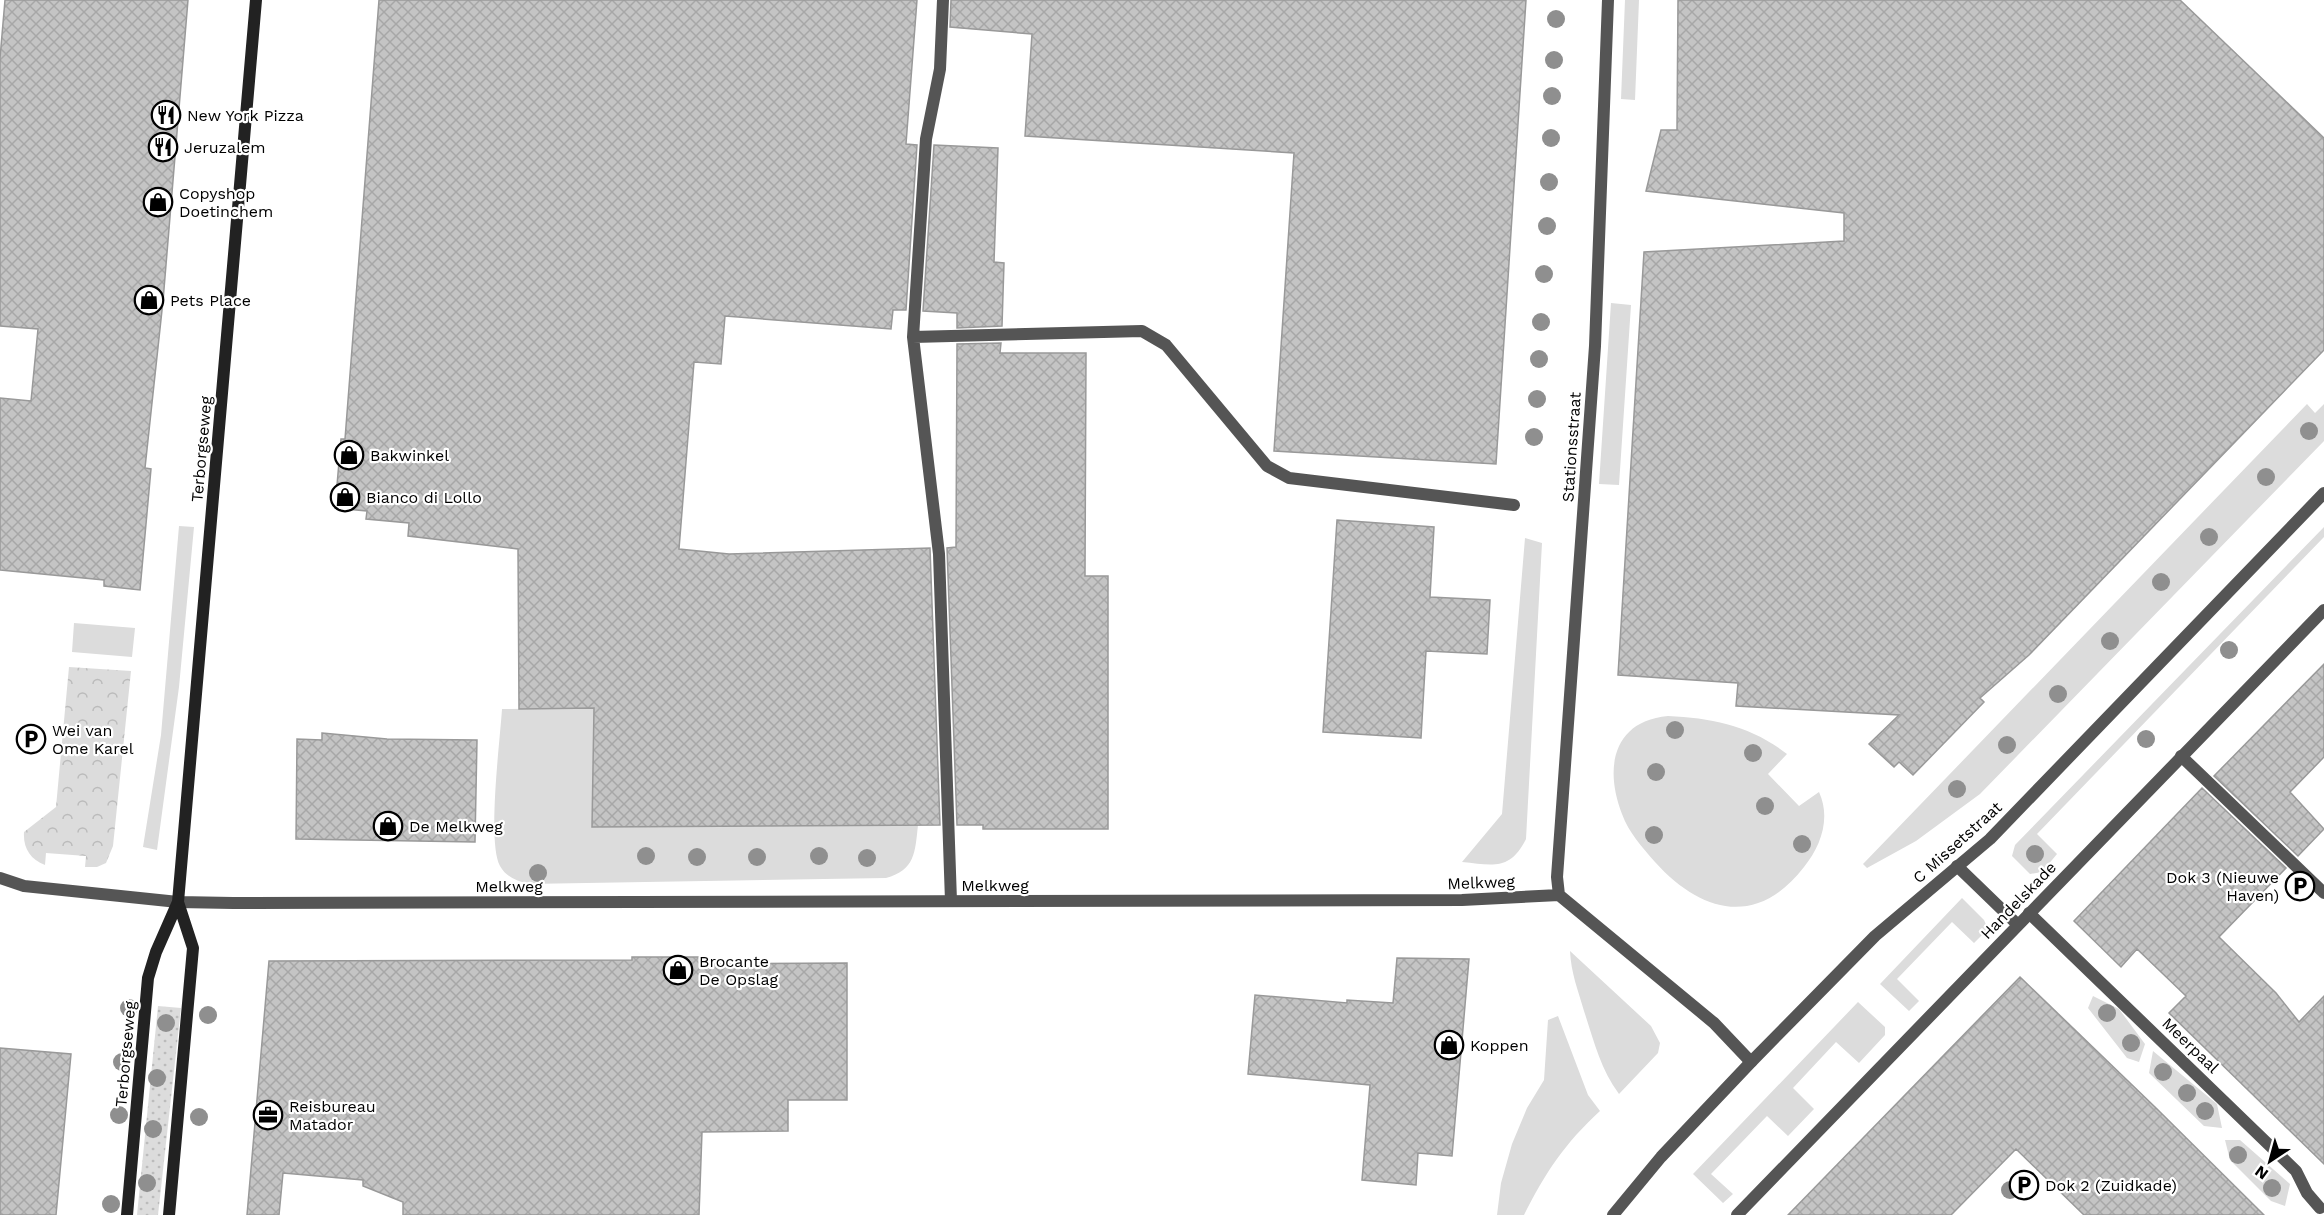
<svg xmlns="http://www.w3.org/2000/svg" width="2324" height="1215" font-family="'Work Sans',sans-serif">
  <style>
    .green { fill: #dcdcdc }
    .forest { fill: url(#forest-crowns) }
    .garden { fill: url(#garden-dots) }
    .building { fill: url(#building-cross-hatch); stroke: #999; stroke-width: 1.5 }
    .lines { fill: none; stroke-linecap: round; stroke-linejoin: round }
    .service { stroke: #555; stroke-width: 12 }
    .pedestrian { stroke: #555; stroke-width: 12 }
    .minor { stroke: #555; stroke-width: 12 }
    .tertiary { stroke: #555; stroke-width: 12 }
    .secondary { stroke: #222; stroke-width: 12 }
    .tree { fill: #8f8f8f }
    .labels { text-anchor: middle; stroke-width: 4.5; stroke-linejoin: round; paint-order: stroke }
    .poi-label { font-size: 16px; fill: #000; stroke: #fff; text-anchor: start }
    .street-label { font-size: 16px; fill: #000; stroke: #fff }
  </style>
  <defs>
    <pattern id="forest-crowns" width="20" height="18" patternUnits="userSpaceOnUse" patternTransform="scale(1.5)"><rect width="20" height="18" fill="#dcdcdc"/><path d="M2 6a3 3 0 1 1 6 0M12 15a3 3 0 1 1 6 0" fill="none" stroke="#bbb"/></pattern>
    <pattern id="garden-dots" width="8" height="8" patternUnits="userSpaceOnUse" patternTransform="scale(1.5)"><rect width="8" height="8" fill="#dcdcdc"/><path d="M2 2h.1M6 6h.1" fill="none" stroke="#bbb" stroke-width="1.8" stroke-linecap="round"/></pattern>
    <pattern id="building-cross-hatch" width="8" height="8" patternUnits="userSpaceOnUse" patternTransform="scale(1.5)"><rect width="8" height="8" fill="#c4c4c4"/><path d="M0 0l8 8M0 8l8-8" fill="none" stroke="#a7a7a7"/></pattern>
  </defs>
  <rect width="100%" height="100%" fill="#fff"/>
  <path class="green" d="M 1625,0 L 1639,0 L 1635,100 L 1621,99 Z
    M 1611,303 L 1631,305 L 1619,485 L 1599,484 Z
    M 2307,404 L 2315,413 L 2324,404 L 2324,441 L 1980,794 L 1916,841 L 1867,868 L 1863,864 Z
    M 179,526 L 194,527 L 179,687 L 157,850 L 143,847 L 161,735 Z
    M 2324,527 L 2324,537 L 2037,834 L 2057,854 L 2042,872 L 2030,874 L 2012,856 L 2015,845 Z
    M 1525,538 L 1542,543 L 1526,839 C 1510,871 1493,865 1462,862 L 1502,814 Z
    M 74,623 L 135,628 L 132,657 L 72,652 Z
    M 594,708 L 918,825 C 915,853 915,870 886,878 L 527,884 C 516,880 506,877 500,866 C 487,842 500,741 502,709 Z
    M 1668,716 C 1713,718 1751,726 1787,754 L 1768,774 L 1799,806 L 1819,792 C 1831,818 1821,846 1804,867 C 1757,928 1701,913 1655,862 C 1642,847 1629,833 1622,814 C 1604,768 1613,721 1668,716 Z
    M 1962,898 L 1984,920 L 1988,929 L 1974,943 L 1952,922 L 1897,979 L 1919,1001 L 1909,1011 L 1880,984 Z
    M 1570,951 L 1651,1026 L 1660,1043 L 1658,1053 L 1619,1094 C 1600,1068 1594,1041 1584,1011 C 1578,990 1571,973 1570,951 Z
    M 2093,996 L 2119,1009 L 2145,1044 L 2139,1062 L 2127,1058 L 2088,1008 Z
    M 1858,1002 L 1885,1027 L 1885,1035 L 1859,1063 L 1836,1042 L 1793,1088 L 1814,1109 L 1788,1136 L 1767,1116 L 1711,1174 L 1733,1194 L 1723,1203 L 1693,1174 Z
    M 1558,1016 L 1588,1095 L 1600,1111 C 1565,1143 1545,1173 1524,1215 L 1497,1215 L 1501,1183 L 1512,1144 L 1527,1108 L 1544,1080 L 1548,1020 Z
    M 2153,1051 L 2217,1104 L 2222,1128 L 2204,1126 L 2149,1073 Z
    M 2225,1140 L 2240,1140 L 2290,1184 L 2285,1206 L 2271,1201 L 2230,1160 Z"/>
  <path class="forest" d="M 69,667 L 131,671 L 113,846 L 106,863 L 97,867 L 85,867 L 86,856 L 46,853 L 45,865 C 30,859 23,848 24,832 L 56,807 Z"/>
  <path class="garden" d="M 158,1006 L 181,1008 L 158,1215 L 137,1215 Z"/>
  <path class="building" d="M 5,0 L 188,0 L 163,301 L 145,468 L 151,469 L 140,590 L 104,586 L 104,580 L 0,570 L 0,398 L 31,401 L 38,329 L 0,326 L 0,58 Z
    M 379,0 L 917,0 L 906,144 L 917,145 L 906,310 L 893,310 L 891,329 L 725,316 L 721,364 L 694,362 L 679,549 L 729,554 L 930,548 L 940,825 L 592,827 L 594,708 L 519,709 L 518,549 L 408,536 L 409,523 L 366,519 L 367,511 L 335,508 L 341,439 L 345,439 Z
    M 951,0 L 1526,0 L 1496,464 L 1274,451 L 1294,153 L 1025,136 L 1032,34 L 950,27 Z
    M 1678,0 L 2180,0 L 2324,138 L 2324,350 L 2029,655 L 1980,698 L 1984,702 L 1913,775 L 1899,762 L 1894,767 L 1869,744 L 1899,715 L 1736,706 L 1738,683 L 1618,675 L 1644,252 L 1844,241 L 1844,213 L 1646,191 L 1661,130 L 1677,130 Z
    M 934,145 L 998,148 L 994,262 L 1004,263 L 1002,326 L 957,328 L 957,313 L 923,311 Z
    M 1001,343 L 1000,353 L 1086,353 L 1085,576 L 1108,576 L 1108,829 L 983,829 L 983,825 L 957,825 L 947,548 L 956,547 L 957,344 Z
    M 1337,520 L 1434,527 L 1430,597 L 1490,600 L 1487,654 L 1426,651 L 1421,738 L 1323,732 Z
    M 2324,664 L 2324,757 L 2290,792 L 2324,829 L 2298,856 L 2214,776 Z
    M 322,733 L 387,739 L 477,740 L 475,842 L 296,839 L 297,739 L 322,740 Z
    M 2202,788 L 2286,868 L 2219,937 L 2276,993 L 2299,1022 L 2324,996 L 2324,1164 L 2169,1013 L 2186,996 L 2137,949 L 2121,967 L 2074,921 Z
    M 632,957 L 702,957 L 703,964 L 847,963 L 847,1100 L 788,1100 L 788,1131 L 702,1132 L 699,1215 L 403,1215 L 403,1202 L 363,1186 L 363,1180 L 283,1173 L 279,1215 L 247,1215 L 269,961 L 632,960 Z
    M 1397,958 L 1469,959 L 1452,1156 L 1418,1153 L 1416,1185 L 1362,1180 L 1370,1085 L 1248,1074 L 1255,995 L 1347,1003 L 1347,1000 L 1393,1003 Z
    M 2020,977 L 2155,1107 L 2264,1215 L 2084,1215 L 2016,1149 L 1951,1215 L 1788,1215 Z
    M 0,1048 L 71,1054 L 56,1215 L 0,1215 Z"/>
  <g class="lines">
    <path class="service" d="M 943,0 L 940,69 L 926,139 L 913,337 L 939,554 L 951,901
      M 913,337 L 1142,331 L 1166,345 L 1267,466 L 1289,478 L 1514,505
      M 2181,756 L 2324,893"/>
    <path class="pedestrian" d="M 2029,913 L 2296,1171 L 2307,1193 L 2320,1208"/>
    <path class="minor" d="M 1957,866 L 2018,925
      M 0,878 L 24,886 L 178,902 L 233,903 L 1462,900 L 1559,895 L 1714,1023 L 1751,1062
      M 1559,895 L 1557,877 L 1595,346 L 1608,0
      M 1737,1215 L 2324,610"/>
    <path class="tertiary" d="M 1613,1215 L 1661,1157 L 1751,1062 L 1875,936 L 1990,839 L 2324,493"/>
    <path class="secondary" d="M 127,1215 L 148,978 L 156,952 L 178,902 L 256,0
      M 169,1215 L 193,948 L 178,902"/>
  </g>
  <g class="tree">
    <circle cx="1556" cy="19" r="9"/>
    <circle cx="1554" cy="60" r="9"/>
    <circle cx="1552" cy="96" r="9"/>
    <circle cx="1551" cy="138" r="9"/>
    <circle cx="1549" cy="182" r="9"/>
    <circle cx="1547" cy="226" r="9"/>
    <circle cx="1544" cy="274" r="9"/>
    <circle cx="1541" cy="322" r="9"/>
    <circle cx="1539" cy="359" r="9"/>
    <circle cx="1537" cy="399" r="9"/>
    <circle cx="2309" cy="431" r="9"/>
    <circle cx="1534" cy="437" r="9"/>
    <circle cx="2266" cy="477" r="9"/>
    <circle cx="2209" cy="537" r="9"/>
    <circle cx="2161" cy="582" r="9"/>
    <circle cx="2110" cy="641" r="9"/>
    <circle cx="2229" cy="650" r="9"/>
    <circle cx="2058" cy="694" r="9"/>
    <circle cx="1675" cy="730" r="9"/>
    <circle cx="2146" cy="739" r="9"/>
    <circle cx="2007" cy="745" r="9"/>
    <circle cx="1753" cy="753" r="9"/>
    <circle cx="1656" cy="772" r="9"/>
    <circle cx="1957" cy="789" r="9"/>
    <circle cx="1765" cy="806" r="9"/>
    <circle cx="1654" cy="835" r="9"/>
    <circle cx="1802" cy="844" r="9"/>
    <circle cx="2035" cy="854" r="9"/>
    <circle cx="646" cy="856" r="9"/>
    <circle cx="819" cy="856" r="9"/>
    <circle cx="697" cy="857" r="9"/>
    <circle cx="757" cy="857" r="9"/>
    <circle cx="867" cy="858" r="9"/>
    <circle cx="538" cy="873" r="9"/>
    <circle cx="129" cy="1008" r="9"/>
    <circle cx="2107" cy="1013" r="9"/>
    <circle cx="208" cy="1015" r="9"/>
    <circle cx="166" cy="1023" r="9"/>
    <circle cx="2131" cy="1043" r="9"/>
    <circle cx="122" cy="1062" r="9"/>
    <circle cx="2163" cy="1072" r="9"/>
    <circle cx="157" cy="1078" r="9"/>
    <circle cx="2187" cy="1093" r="9"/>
    <circle cx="2205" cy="1111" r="9"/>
    <circle cx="119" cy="1115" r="9"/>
    <circle cx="199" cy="1117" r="9"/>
    <circle cx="153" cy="1129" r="9"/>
    <circle cx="2238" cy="1155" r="9"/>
    <circle cx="147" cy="1183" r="9"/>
    <circle cx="2272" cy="1188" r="9"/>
    <circle cx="2010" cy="1190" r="9"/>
    <circle cx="111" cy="1204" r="9"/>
  </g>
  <defs>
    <g id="restaurant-ring" transform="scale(1.5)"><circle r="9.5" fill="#fff" stroke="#000" stroke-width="1.5"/><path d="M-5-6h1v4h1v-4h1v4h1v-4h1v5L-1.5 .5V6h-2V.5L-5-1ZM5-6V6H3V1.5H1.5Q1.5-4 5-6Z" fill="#000"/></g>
    <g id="shop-ring" transform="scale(1.5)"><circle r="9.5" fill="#fff" stroke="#000" stroke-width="1.5"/><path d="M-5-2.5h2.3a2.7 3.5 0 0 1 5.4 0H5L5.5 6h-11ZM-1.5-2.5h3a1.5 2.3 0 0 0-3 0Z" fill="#000"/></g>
    <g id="parking-ring" transform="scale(1.5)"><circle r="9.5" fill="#fff" stroke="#000" stroke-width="1.5"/><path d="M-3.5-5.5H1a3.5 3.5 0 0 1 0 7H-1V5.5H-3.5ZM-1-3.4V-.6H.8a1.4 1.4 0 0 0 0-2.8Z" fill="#000"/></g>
    <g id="office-ring" transform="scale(1.5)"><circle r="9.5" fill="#fff" stroke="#000" stroke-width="1.5"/><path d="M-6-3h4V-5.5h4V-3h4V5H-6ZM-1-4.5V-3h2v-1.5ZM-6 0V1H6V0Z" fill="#000"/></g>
  </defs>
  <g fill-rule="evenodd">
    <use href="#restaurant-ring" x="166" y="115"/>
    <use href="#restaurant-ring" x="163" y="147"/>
    <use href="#shop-ring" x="158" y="202"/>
    <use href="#shop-ring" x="149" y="300"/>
    <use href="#shop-ring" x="349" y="455"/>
    <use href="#shop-ring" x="345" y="497"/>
    <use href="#parking-ring" x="31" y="739"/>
    <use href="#shop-ring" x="388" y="826"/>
    <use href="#parking-ring" x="2300" y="886"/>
    <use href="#shop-ring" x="678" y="970"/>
    <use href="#shop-ring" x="1449" y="1045"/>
    <use href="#office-ring" x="268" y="1115"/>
    <use href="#parking-ring" x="2024" y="1185"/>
  </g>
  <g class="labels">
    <g class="poi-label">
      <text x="187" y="121">New York Pizza</text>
      <text x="184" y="153">Jeruzalem</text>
      <text x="179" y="199">Copyshop<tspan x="179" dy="18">Doetinchem</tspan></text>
      <text x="170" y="306">Pets Place</text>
      <text x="370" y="461">Bakwinkel</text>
      <text x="366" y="503">Bianco di Lollo</text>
      <text x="52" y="736">Wei van<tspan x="52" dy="18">Ome Karel</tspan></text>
      <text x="409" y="832">De Melkweg</text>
      <text x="2279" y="883" text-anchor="end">Dok 3 (Nieuwe<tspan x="2279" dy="18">Haven)</tspan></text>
      <text x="699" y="967">Brocante<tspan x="699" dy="18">De Opslag</tspan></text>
      <text x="1470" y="1051">Koppen</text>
      <text x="289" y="1112">Reisbureau<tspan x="289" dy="18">Matador</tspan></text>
      <text x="2045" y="1191">Dok 2 (Zuidkade)</text>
    </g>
    <g class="street-label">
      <text transform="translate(1571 447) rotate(-86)" y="6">Stationsstraat</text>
      <text transform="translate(201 449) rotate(-85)" y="6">Terborgseweg</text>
      <text transform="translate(1957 842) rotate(-42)" y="6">C Missetstraat</text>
      <text transform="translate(1481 882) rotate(-2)" y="6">Melkweg</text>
      <text x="995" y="891">Melkweg</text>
      <text x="509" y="892">Melkweg</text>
      <text transform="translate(2018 900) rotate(-46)" y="6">Handelskade</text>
      <text transform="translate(2191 1045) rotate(44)" y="6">Meerpaal</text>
      <text transform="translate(125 1054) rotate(-85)" y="6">Terborgseweg</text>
    </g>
  </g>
  <g transform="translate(2270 1161) rotate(216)" stroke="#ffffff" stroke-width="4.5" paint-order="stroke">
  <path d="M0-4.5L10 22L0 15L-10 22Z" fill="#000000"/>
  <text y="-9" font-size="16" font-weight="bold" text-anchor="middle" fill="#000000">N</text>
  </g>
</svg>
